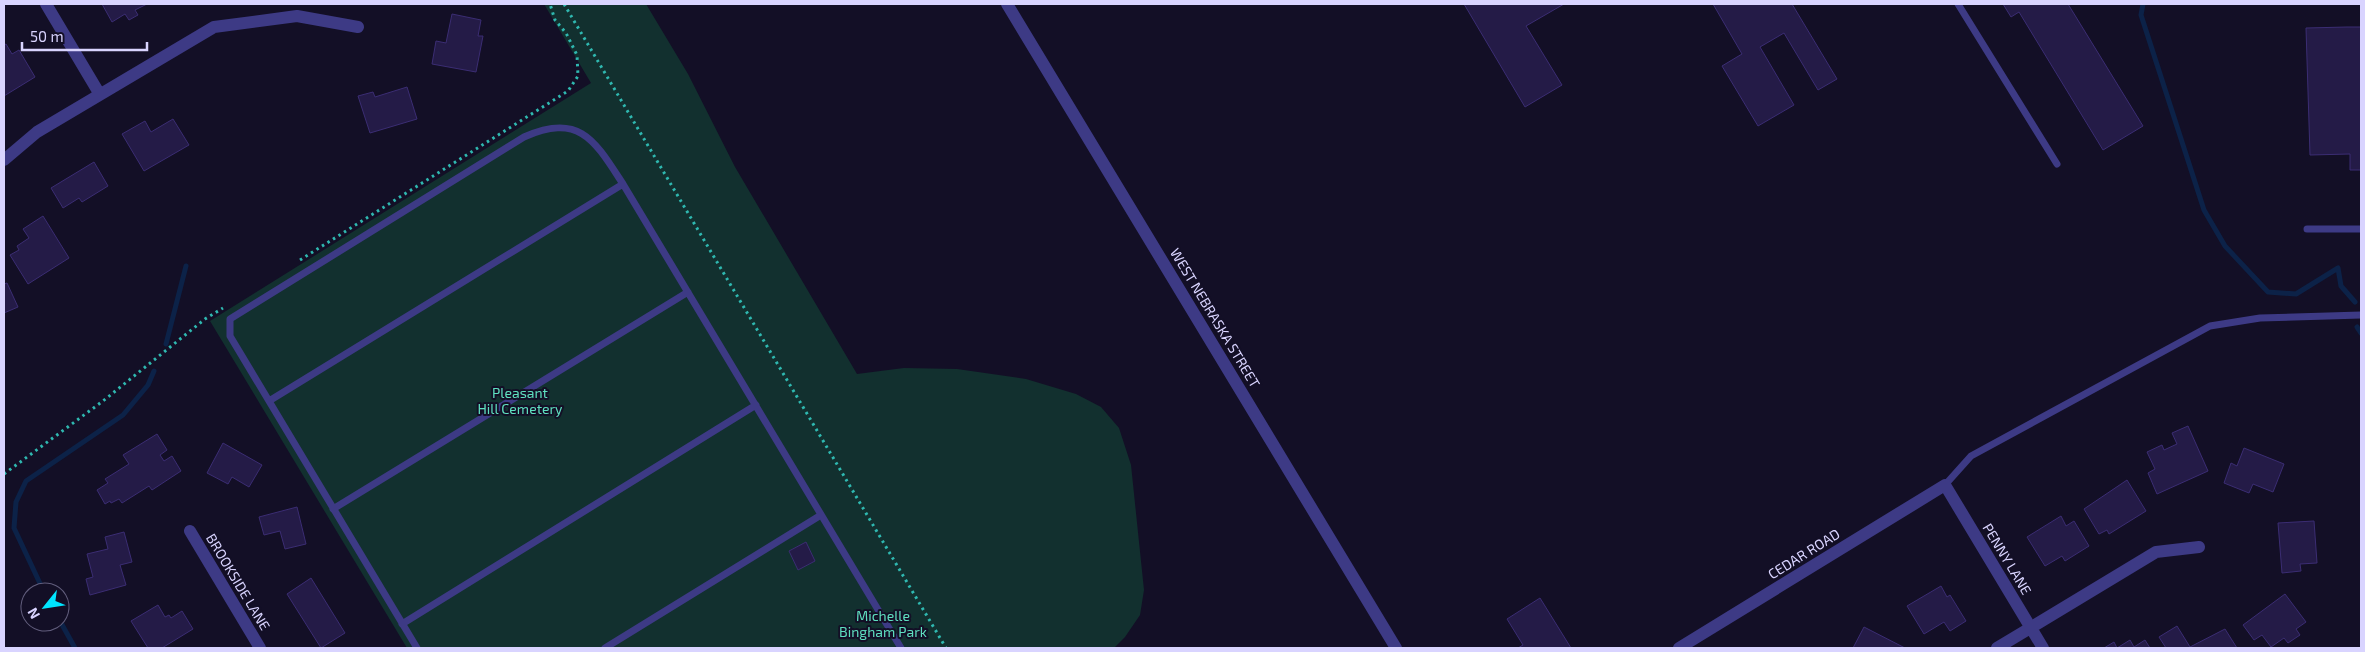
<svg xmlns="http://www.w3.org/2000/svg" width="2365" height="652" font-family="'Exo 2',sans-serif">
  <style>
    .green { fill: #12302f }
    .lines { fill: none; stroke-linecap: round; stroke-linejoin: round }
    .stream { stroke: #0c2248; stroke-width: 5 }
    .building { fill: #241b47; stroke: #3b2d73 }
    .path { stroke: #2fb8b0; stroke-width: 3; stroke-dasharray: 2.5 4; stroke-linecap: butt }
    .lane { stroke: #3d3a85; stroke-width: 7 }
    .street { stroke: #3d3a85; stroke-width: 12 }
    .labels { text-anchor: middle; stroke-width: 4; stroke-linejoin: round; paint-order: stroke }
    .street-label { font-size: 14px; fill: #d9d4ff; stroke: #130f26 }
    .park-label { font-size: 14px; fill: #5fe0c0; stroke: #130f26 }
  </style>
  <rect width="100%" height="100%" fill="#130f26"/>
  <path class="green" d="M 544,4 L 646,4 L 688,74 L 735,167 L 857,374 L 904,368 L 957,369 L 1026,379 L 1076,394 L 1101,407 L 1119,428 L 1131,465 L 1144,590 L 1140,615 L 1125,637 L 1114,648 L 407,648 L 210,321 L 591,83 Z"/>
  <g class="lines">
    <path class="stream" d="M 2143,4 L 2141,15 L 2204,210 L 2225,246 L 2268,292 L 2296,294 L 2338,268 L 2341,286 L 2355,302
      M 2357,327 L 2361,333
      M 166,344 L 186,266
      M 44,592 L 14,528 L 16,502 L 26,481 L 123,415 L 148,385 L 154,371
      M 60,621 L 75,648"/>
  </g>
  <path class="building" d="M 102,4 L 147,4 L 135,10 L 138,15 L 129,20 L 125,14 L 112,22 Z
    M 1464,4 L 1564,4 L 1526,26 L 1562,85 L 1525,107 Z
    M 1713,4 L 1792,4 L 1837,79 L 1818,90 L 1784,33 L 1760,47 L 1794,105 L 1758,126 L 1722,66 L 1742,54 Z
    M 2003,4 L 2068,4 L 2143,126 L 2103,150 L 2019,12 L 2011,17 Z
    M 452,14 L 481,20 L 478,36 L 483,36 L 476,72 L 432,64 L 436,41 L 446,43 Z
    M 2347,27 L 2361,27 L 2361,170 L 2350,170 L 2350,154 L 2310,155 L 2306,28 Z
    M 6,44 L 12,54 L 19,50 L 35,77 L 4,96 L 4,45 Z
    M 407,87 L 417,119 L 370,133 L 358,96 L 373,92 L 375,97 Z
    M 173,119 L 189,145 L 144,171 L 122,134 L 145,121 L 151,132 Z
    M 94,162 L 108,186 L 82,202 L 79,198 L 63,208 L 51,188 Z
    M 43,216 L 69,258 L 28,284 L 10,255 L 19,250 L 17,246 L 29,238 L 23,229 Z
    M 7,283 L 18,307 L 4,313 L 4,284 Z
    M 2188,426 L 2208,471 L 2157,494 L 2148,473 L 2155,469 L 2147,452 L 2162,445 L 2164,450 L 2177,444 L 2172,433 Z
    M 157,434 L 167,450 L 160,455 L 164,461 L 172,456 L 181,471 L 152,490 L 149,486 L 122,503 L 119,499 L 111,503 L 110,501 L 105,504 L 97,490 L 108,483 L 105,479 L 129,464 L 123,455 Z
    M 223,443 L 262,465 L 249,487 L 232,477 L 228,484 L 207,473 Z
    M 2244,448 L 2284,464 L 2273,492 L 2253,484 L 2249,493 L 2224,483 L 2231,463 L 2237,466 Z
    M 2127,480 L 2146,511 L 2109,534 L 2107,530 L 2099,534 L 2084,509 Z
    M 297,507 L 306,544 L 285,549 L 280,531 L 264,535 L 259,517 Z
    M 2061,516 L 2066,526 L 2074,521 L 2089,546 L 2065,561 L 2062,556 L 2045,566 L 2027,537 Z
    M 2314,521 L 2317,563 L 2300,564 L 2301,571 L 2282,573 L 2278,523 Z
    M 124,532 L 132,562 L 120,565 L 126,585 L 90,595 L 86,579 L 93,577 L 87,554 L 108,549 L 105,537 Z
    M 806,542 L 815,561 L 798,570 L 789,551 Z
    M 311,578 L 345,633 L 321,648 L 287,594 Z
    M 1941,586 L 1947,597 L 1950,595 L 1966,621 L 1950,631 L 1944,622 L 1924,634 L 1907,606 Z
    M 2285,594 L 2306,622 L 2296,629 L 2300,635 L 2288,643 L 2284,638 L 2271,647 L 2262,635 L 2254,640 L 2243,625 Z
    M 1540,598 L 1571,648 L 1518,648 L 1523,645 L 1507,619 Z
    M 158,605 L 165,617 L 169,615 L 171,618 L 182,611 L 193,629 L 162,648 L 148,648 L 131,621 Z
    M 2177,626 L 2190,647 L 2225,629 L 2237,648 L 2166,648 L 2159,637 Z
    M 1864,627 L 1905,648 L 1853,648 Z
    M 2130,640 L 2134,647 L 2145,640 L 2150,648 L 2104,648 L 2114,642 L 2117,648 Z"/>
  <g class="lines">
    <path class="path" d="M 564,4 L 946,648
      M 300,260 L 568,91 L 578,76 L 577,55 L 566,33 L 555,20 L 550,4
      M 4,474 L 103,401 L 205,319 L 223,308"/>
    <path class="lane" d="M 1958,4 L 2057,164
      M 2307,229 L 2361,229
      M 269,401 L 623,184
      M 1945,485 L 1971,456 L 2210,326 L 2260,318 L 2361,315
      M 333,509 L 688,292
      M 402,624 L 756,405
      M 417,648 L 230,336 L 230,319 L 524,137 C 580,112 595,141 623,184 L 901,648
      M 605,648 L 821,515"/>
    <path class="street" d="M 46,4 L 99,93
      M 1007,4 L 1396,648
      M 4,160 L 37,132 L 214,27 L 297,16 L 358,27
      M 190,531 L 260,648
      M 1679,648 L 1945,485 L 2043,648
      M 1997,648 L 2156,552 L 2199,547"/>
  </g>
  <g class="labels">
    <g class="street-label">
      <text transform="translate(1215 318) rotate(59)" y="5">WEST NEBRASKA STREET</text>
      <text transform="translate(1804 554) rotate(-32)" y="5">CEDAR ROAD</text>
      <text transform="translate(2007 559) rotate(59)" y="5">PENNY LANE</text>
      <text transform="translate(238 582) rotate(59)" y="5">BROOKSIDE LANE</text>
    </g>
    <g class="park-label">
      <text x="520" y="398">Pleasant<tspan x="520" dy="16">Hill Cemetery</tspan></text>
      <text x="883" y="621">Michelle<tspan x="883" dy="16">Bingham Park</tspan></text>
    </g>
  </g>
  <rect width="2365" height="652" fill="none" stroke="#d9d4ff" stroke-width="10"/>
  <g transform="translate(45 607) rotate(240)"><circle r="24" fill="#130f26" stroke="#625e7d"/>
  <path d="M0-4L9 19L0 12L-9 19Z" fill="#00e5ff"/>
  <text y="-8" font-size="14" font-weight="bold" text-anchor="middle" fill="#d9d4ff">N</text>
  </g>
  <path d="M22 42v8h125v-8" fill="none" stroke="#d9d4ff" stroke-width="2.5"/>
  <text x="30" y="42" font-size="15" fill="#d9d4ff" stroke="#130f26" stroke-width="4" paint-order="stroke">50 m</text>
</svg>
